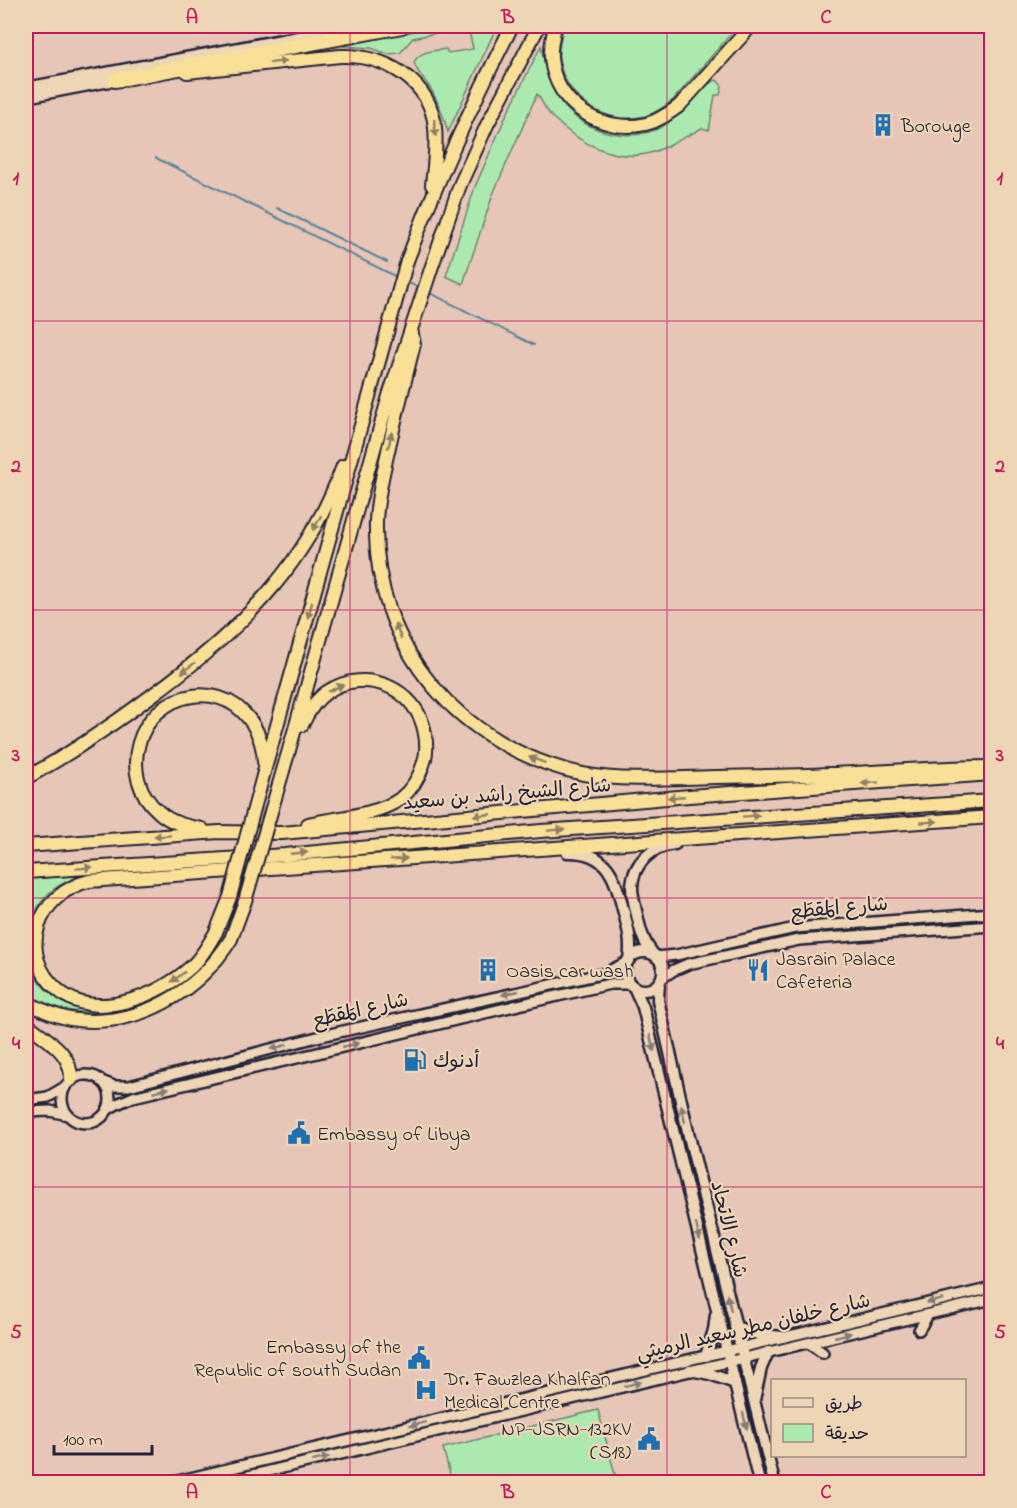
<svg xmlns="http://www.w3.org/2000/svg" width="1017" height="1508" font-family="'Indie Flower','Playpen Sans Arabic',sans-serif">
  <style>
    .green { fill: #ace9af; stroke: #678675; stroke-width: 1.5 }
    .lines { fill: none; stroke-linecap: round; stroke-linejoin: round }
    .stream { stroke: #57869a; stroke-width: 2 }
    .tertiary-casing { stroke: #22223b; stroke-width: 14 }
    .secondary-casing { stroke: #22223b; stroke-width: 15 }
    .trunk-casing { stroke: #22223b; stroke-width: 16 }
    .motorway-casing { stroke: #22223b; stroke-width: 18 }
    .tertiary { stroke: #edd5b5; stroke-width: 9 }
    .secondary { stroke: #edd5b5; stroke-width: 10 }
    .trunk { stroke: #fadf96; stroke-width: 12 }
    .motorway { stroke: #fadf96; stroke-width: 14 }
    .trunk-bridge-casing { stroke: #22223b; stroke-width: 16; stroke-linecap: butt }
    .trunk-bridge { stroke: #fadf96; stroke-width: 12 }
    .oneway { fill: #8e8068 }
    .oneway2 { fill: #887c78 }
    .grid { fill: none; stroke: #c2185b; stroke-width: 1.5; stroke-opacity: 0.55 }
    .labels { text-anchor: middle; stroke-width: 4.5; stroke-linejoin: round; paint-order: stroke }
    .poi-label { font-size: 20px; fill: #22223b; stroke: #edd5b5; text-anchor: start }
    .street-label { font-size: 20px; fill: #22223b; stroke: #edd5b5 }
    .neatline { fill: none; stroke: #c2185b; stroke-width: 2 }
    .grid-label { font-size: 20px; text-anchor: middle; font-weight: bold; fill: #c2185b }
  </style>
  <rect width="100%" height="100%" fill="#e7c6b7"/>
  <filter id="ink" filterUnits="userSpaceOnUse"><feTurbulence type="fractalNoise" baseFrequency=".0167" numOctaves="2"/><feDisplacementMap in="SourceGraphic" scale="12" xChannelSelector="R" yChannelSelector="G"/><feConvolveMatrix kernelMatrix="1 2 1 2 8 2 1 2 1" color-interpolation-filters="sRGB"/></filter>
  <g filter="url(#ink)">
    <path class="green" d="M 439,26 L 460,26 L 442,29 L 442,32 L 413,38 L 400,53 L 388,54 L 371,48 L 342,46 Z
      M 468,26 L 497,26 L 448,132 C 444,118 439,103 432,91 C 426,80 417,74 414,62 C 421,50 434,51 446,49 L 448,53 L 473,49 Z
      M 564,26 L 738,26 L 673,100 C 664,107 655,113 645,116 C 605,126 564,99 559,58 C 558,47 561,37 564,26 Z
      M 541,46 C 545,65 548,86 561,102 C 584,133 631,145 665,125 C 681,115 702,83 717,80 L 722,86 L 720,95 L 715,95 L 709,130 L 702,128 C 687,136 672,145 656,151 C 619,165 578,143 552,117 C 546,110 542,101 537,94 L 493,194 L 463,284 L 446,276 L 475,187 L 505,118 Z
      M 83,875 C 72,879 59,884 50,892 C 24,916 20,965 46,989 C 60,1003 78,1008 96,1013 C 70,1012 48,1008 26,995 L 26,879 Z
      M 598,1410 L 617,1482 L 452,1482 L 443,1448 Z"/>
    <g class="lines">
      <path class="stream" d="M 156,158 L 399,278
        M 277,208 L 387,262
        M 406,282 L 420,288
        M 428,292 L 534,345"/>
      <g class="tertiary-casing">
        <path id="tertiary" d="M 656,957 L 676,955 L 795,928 L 992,913
          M 662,978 L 674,970 L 688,964 L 799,940 L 992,926
          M62 1099a24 24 0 1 1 48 0a24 24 0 1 1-48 0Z
          M 101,1081 L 114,1086 L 129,1086 L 321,1036 L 605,973 L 627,962
          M 26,1100 L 48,1097 L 65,1087
          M 107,1110 L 117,1104 L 133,1097 L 527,1003 L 610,984 L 629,984
          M 26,1112 L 50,1111 L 68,1115
          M 919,1330 L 928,1315
          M 809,1343 L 823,1353
          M 173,1482 L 992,1288
          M 223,1482 L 992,1299"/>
      </g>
      <g class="secondary-casing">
        <path id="secondary" d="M 26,88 L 356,26
          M 26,97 L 115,80
          M 567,852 C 609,851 615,878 624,913 C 628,928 632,943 629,959
          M625 971a19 19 0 1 1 38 0a19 19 0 1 1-38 0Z
          M 653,954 C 643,942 640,929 637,915 C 635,906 632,896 632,887 C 633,863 652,846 675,844
          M 659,983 L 658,1000 L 689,1136 L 774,1482
          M 634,987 L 643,1007 L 759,1482
          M 735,1327 L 761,1335 L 783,1337
          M 706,1356 L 714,1330 L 716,1315
          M 690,1370 L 710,1374 L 735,1383
          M 754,1400 L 761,1368 L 768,1352"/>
      </g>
      <g class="trunk-casing">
        <path id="trunk" d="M 555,26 C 553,36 550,47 551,58 C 555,105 602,134 646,124 C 658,121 668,114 679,106 L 751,26
          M 187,72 L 340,56 C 384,54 431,81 435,128 C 437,147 434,166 432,185
          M 411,329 L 414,344 C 405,380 396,415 388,451 C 383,474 377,497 376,521 C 373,649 460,747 583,774 C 623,782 675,778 716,777 C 754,776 792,776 830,774 C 884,772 938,767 992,767
          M 302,725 C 308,712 315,700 327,692 C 365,666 418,688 425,734 C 427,745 427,755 423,765 C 419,778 411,790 400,799 C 378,815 335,818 308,824
          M 289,750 L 389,396 L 432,266 L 460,185 L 487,125 L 539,26
          M 264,772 L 407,261 C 437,180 473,102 512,26
          M 26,778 C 70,754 111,726 151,696 C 238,632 305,569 343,466
          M 202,829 C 186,826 171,823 159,812 C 116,776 137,704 192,696 C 207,694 223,697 236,706 C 254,720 263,739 264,762
          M 26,846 L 219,832 L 282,833 L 689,796 L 992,774
          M 26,872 L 285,855 L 541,831 L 992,801
          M 216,932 C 209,944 202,957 192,966 C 161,995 95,1023 58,990 C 15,954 38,893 89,881 L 992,817
          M 26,1002 C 42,1010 59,1018 77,1020 C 140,1027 199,991 231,939
          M 26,1023 C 46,1040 72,1051 71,1080"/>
      </g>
      <g class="motorway-casing">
        <path id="motorway" d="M 115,80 L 402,26"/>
      </g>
      <use href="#tertiary" class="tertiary"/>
      <use href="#secondary" class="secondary"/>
      <use href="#trunk" class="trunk"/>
      <use href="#motorway" class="motorway"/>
      <g class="trunk-bridge-casing">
        <path id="trunk-bridge" d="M 216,932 L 230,897 L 264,772
          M 231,939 L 245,901 L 289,750"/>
      </g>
      <use href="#trunk-bridge" class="trunk-bridge"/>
    </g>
    <defs><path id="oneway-solid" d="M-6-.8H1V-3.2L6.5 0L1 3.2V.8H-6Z" transform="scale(1.5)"/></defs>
    <g class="oneway">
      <use href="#oneway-solid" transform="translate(278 62) rotate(-6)"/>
      <use href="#oneway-solid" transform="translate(435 128) rotate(84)"/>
      <use href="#oneway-solid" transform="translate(390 440) rotate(-77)"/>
      <use href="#oneway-solid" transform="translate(317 523) rotate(119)"/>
      <use href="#oneway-solid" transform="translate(310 610) rotate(106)"/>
      <use href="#oneway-solid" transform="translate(398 631) rotate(-114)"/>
      <use href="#oneway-solid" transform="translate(188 668) rotate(142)"/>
      <use href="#oneway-solid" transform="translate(336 688) rotate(-25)"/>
      <use href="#oneway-solid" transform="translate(537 760) rotate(-159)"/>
      <use href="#oneway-solid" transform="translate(870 783) rotate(176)"/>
      <use href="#oneway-solid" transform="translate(676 797) rotate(175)"/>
      <use href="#oneway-solid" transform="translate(482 815) rotate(175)"/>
      <use href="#oneway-solid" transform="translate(751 816) rotate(-4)"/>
      <use href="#oneway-solid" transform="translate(929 822) rotate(-4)"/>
      <use href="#oneway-solid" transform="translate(556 830) rotate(-4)"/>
      <use href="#oneway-solid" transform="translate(162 836) rotate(176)"/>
      <use href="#oneway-solid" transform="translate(299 853) rotate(-5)"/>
      <use href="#oneway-solid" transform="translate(399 859) rotate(-4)"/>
      <use href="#oneway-solid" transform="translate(84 868) rotate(-4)"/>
      <use href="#oneway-solid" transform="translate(178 977) rotate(143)"/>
    </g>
    <g class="oneway2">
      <use href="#oneway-solid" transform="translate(510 993) rotate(167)"/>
      <use href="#oneway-solid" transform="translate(652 1043) rotate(76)"/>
      <use href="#oneway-solid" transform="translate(351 1045) rotate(-13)"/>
      <use href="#oneway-solid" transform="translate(279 1047) rotate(165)"/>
      <use href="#oneway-solid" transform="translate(161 1090) rotate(-13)"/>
      <use href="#oneway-solid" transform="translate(683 1114) rotate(-103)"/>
      <use href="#oneway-solid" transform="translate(698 1232) rotate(76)"/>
      <use href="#oneway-solid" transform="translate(935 1301) rotate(167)"/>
      <use href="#oneway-solid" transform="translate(729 1303) rotate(-104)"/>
      <use href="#oneway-solid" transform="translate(843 1335) rotate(-13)"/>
      <use href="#oneway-solid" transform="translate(633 1384) rotate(-14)"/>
      <use href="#oneway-solid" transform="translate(745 1421) rotate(76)"/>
      <use href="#oneway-solid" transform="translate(418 1424) rotate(167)"/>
      <use href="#oneway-solid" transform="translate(321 1459) rotate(-14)"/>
    </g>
  </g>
  <path class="grid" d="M 350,26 L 350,1482M 667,26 L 667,1482M 26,321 L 992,321M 26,610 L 992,610M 26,898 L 992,898M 26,1187 L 992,1187"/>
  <defs>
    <g id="building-bare" transform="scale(1.8)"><path d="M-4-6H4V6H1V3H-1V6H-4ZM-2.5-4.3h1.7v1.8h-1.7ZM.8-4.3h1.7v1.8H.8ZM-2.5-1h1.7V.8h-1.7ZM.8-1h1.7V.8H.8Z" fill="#1f6fb2" stroke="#edd5b5" stroke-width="2.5" paint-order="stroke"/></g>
    <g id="restaurant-bare" transform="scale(1.8)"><path d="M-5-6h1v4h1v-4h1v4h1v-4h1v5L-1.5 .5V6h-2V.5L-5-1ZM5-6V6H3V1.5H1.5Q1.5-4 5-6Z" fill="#1f6fb2" stroke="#edd5b5" stroke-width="2.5" paint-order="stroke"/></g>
    <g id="fuel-bare" transform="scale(1.8)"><path d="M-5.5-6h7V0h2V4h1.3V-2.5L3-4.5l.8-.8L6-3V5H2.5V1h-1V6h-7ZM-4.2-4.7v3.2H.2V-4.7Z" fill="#1f6fb2" stroke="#edd5b5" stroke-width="2.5" paint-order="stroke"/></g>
    <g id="civic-bare" transform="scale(1.8)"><path d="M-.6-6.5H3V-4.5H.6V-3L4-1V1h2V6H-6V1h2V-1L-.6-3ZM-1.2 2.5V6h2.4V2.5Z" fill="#1f6fb2" stroke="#edd5b5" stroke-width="2.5" paint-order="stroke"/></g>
    <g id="hospital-bare" transform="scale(1.8)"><path d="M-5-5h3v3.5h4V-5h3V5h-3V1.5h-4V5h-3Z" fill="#1f6fb2" stroke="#edd5b5" stroke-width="2.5" paint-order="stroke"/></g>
  </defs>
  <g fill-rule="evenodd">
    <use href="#building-bare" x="883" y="125"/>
    <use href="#building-bare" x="488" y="970"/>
    <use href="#restaurant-bare" x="758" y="970"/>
    <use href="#fuel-bare" x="415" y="1060"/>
    <use href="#civic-bare" x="299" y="1133"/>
    <use href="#civic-bare" x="419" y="1358"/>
    <use href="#hospital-bare" x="426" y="1390"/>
    <use href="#civic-bare" x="649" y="1439"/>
  </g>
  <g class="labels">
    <g class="poi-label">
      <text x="901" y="132">Borouge</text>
      <text x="776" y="965">Jasrain Palace<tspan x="776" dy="23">Cafeteria</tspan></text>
      <text x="506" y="977">Oasis car wash</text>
      <text x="433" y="1067">أدنوك</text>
      <text x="317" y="1140">Embassy of Libya</text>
      <text x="401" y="1353" text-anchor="end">Embassy of the<tspan x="401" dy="23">Republic of south Sudan</tspan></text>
      <text x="444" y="1385">Dr. Fawzlea Khalfan<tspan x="444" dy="23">Medical Centre</tspan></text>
      <text x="631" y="1435" text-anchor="end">NP-JSRN-132KV<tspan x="631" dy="23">(S18)</tspan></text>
    </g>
    <g class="street-label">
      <text transform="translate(507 793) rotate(-5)" y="7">شارع الشيخ راشد بن سعيد</text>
      <text transform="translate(839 907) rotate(-5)" y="7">شارع المَقطَع</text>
      <text transform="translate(360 1009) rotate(-13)" y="7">شارع المَقطَع</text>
      <text transform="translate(730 1229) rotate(76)" y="7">شارع الاتحاد</text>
      <text transform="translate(753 1326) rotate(-13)" y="7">شارع خلفان مطر سعيد الرميثي</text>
    </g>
  </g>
  <rect width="1017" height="1508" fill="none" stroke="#edd5b5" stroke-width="66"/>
  <rect x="771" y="1379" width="195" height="78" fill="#edd5b5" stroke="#9c8d84" stroke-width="1.5"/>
  <rect x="783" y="1398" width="30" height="9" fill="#edd5b5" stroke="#9c8d84" stroke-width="1.5"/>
  <text x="825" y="1409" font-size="18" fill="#22223b">طريق</text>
  <rect x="783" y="1424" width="30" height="18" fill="#ace9af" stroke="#9c8d84" stroke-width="1.5"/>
  <text x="825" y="1439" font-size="18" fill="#22223b">حديقة</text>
  <path d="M54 1445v9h98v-9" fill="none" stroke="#22223b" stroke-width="3"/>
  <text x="63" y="1445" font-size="18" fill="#22223b" stroke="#edd5b5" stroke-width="4.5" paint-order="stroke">100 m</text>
  <rect x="33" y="33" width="951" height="1442" class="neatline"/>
  <g class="grid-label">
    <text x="192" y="23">A</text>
    <text x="508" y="23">B</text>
    <text x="826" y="23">C</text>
    <text x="16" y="184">1</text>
    <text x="1000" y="184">1</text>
    <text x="16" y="472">2</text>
    <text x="1000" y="472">2</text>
    <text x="16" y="761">3</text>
    <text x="1000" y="761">3</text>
    <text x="16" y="1049">4</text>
    <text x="1000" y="1049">4</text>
    <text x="16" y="1338">5</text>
    <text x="1000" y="1338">5</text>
    <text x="192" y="1498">A</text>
    <text x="508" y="1498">B</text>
    <text x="826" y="1498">C</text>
  </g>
</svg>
